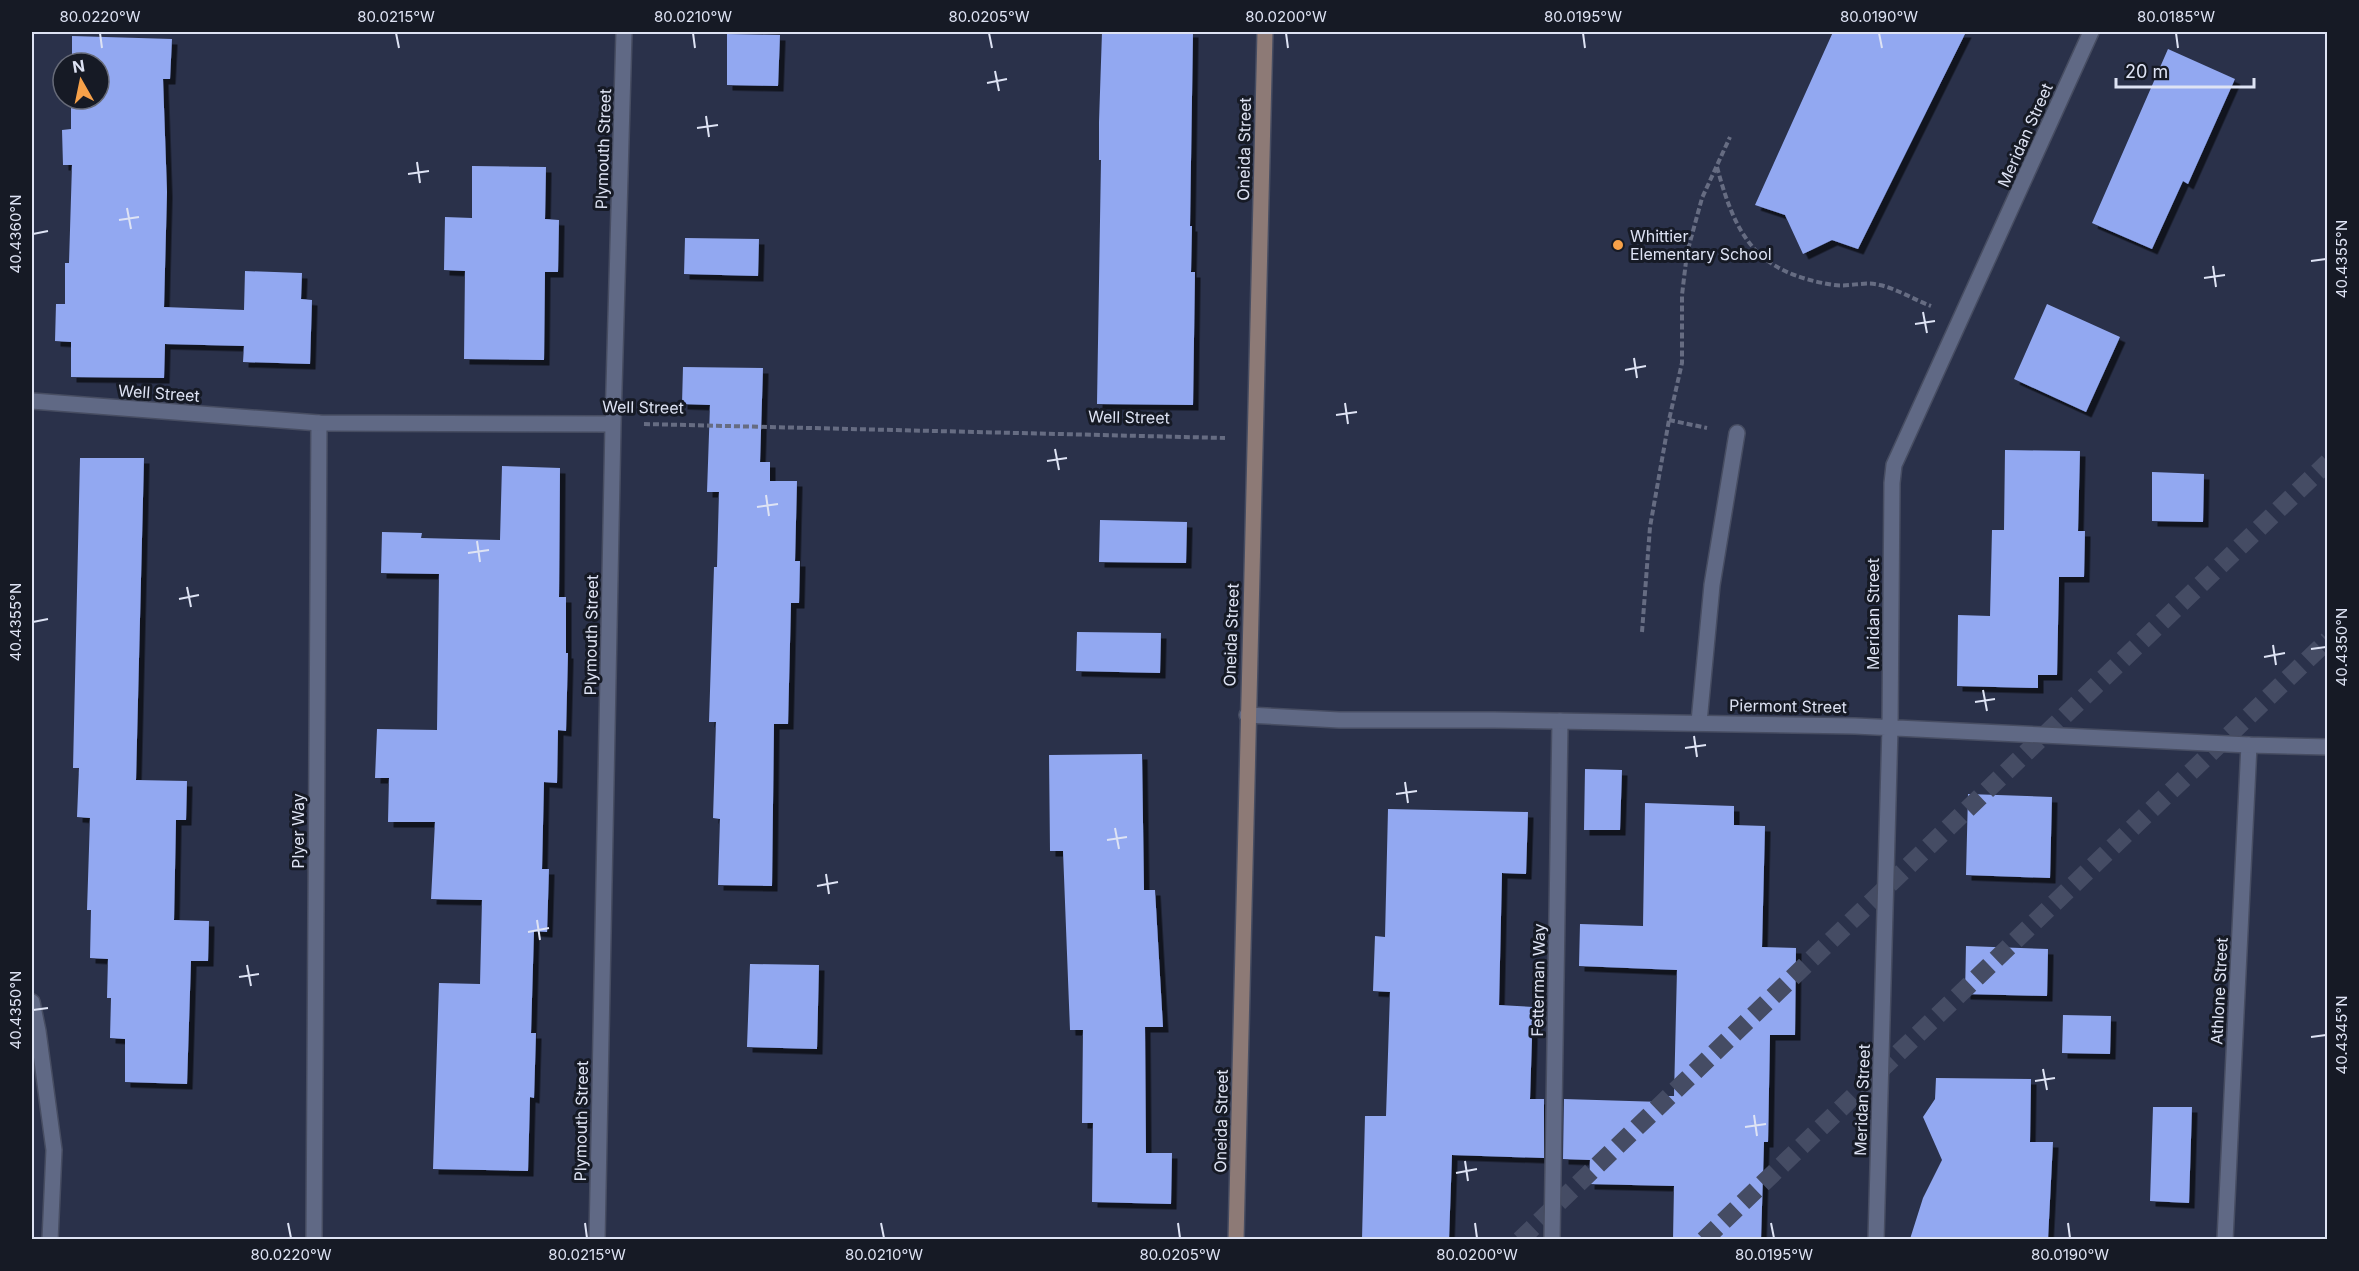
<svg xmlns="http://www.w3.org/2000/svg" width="2359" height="1271" font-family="Inter,sans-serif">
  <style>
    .building { fill: #92a8f1; filter: url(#shadow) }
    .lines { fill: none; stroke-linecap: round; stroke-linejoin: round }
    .highway-tunnel { stroke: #454c64; stroke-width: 18; stroke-dasharray: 18 9; stroke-linecap: butt }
    .lane-casing { stroke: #474d62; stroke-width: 18 }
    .street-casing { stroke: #474d62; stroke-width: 18 }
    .secondary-casing { stroke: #474d62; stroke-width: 18 }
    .path { stroke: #666c82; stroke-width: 4; stroke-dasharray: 6 3; stroke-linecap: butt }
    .lane { stroke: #606985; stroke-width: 15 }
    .street { stroke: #606985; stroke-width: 15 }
    .secondary { stroke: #8d7a76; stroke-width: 15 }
    .ticks { fill: none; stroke: #dee3f4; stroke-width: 2 }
    .poi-dot { fill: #f7a149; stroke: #161a25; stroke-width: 2 }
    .labels { text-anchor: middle; stroke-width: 6; stroke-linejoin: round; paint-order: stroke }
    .street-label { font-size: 16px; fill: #dee3f4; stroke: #161a25 }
    .poi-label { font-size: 16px; fill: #dee3f4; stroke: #161a25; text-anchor: start }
    .neatline { fill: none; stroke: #dee3f4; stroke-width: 2 }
    .ticks-label { font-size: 15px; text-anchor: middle; fill: #dee3f4 }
  </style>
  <defs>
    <filter id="shadow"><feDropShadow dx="5.5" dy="5.5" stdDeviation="0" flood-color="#0009"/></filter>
  </defs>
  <rect width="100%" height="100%" fill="#2a314a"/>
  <path class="building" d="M 1102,32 L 1193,32 L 1190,226 L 1192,226 L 1191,272 L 1195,272 L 1193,405 L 1097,404 L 1101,160 L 1099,160 L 1099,122 Z
    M 1833,32 L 1966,32 L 1858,249 L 1832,240 L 1803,254 L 1785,215 L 1755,205 Z
    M 727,34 L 780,35 L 778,86 L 727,85 Z
    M 72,36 L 172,39 L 170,79 L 163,79 L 167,192 L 164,307 L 244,310 L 245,271 L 302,273 L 301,299 L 312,300 L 310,364 L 243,362 L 244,346 L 165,344 L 164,378 L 71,377 L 71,342 L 55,341 L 56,304 L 65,304 L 65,263 L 69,263 L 72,165 L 63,165 L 62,130 L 71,129 L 71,99 L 99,99 L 99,63 L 72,63 Z
    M 2168,49 L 2235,79 L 2188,184 L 2183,181 L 2152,249 L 2092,223 Z
    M 472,166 L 546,167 L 545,219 L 559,220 L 558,272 L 545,272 L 544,360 L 464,359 L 465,271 L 444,270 L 445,217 L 472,218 Z
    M 685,238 L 759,239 L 758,276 L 684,274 Z
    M 2047,304 L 2120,337 L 2086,412 L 2014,379 Z
    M 683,367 L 763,368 L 760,462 L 770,462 L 770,481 L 797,481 L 795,561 L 800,561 L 799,603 L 791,603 L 788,724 L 774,724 L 772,886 L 718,885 L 720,819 L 713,818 L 716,722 L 709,722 L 714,567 L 717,567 L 719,492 L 707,492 L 710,405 L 682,404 Z
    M 2005,450 L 2080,451 L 2078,531 L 2085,531 L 2084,577 L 2059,577 L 2057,675 L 2038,675 L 2038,688 L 1957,686 L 1958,615 L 1990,616 L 1992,530 L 2004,530 Z
    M 80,458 L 144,458 L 136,780 L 187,781 L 186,820 L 176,820 L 174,920 L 209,921 L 208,961 L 191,961 L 187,1084 L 125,1082 L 125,1039 L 110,1038 L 111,998 L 107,998 L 108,959 L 90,958 L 91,910 L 87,910 L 90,818 L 77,817 L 79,768 L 73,768 Z
    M 502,466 L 560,468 L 559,597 L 566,597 L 566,653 L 568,653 L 566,731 L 558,730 L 557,783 L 544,782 L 542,869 L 549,869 L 547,932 L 534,931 L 531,1033 L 536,1033 L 534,1098 L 530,1097 L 528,1171 L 433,1169 L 439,983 L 480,984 L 482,900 L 431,899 L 435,822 L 388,822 L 389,778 L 375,778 L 377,729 L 437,730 L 439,574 L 381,573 L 382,532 L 422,533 L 421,538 L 500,540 Z
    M 2152,472 L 2204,474 L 2203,522 L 2152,521 Z
    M 1100,520 L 1187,522 L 1186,563 L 1099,562 Z
    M 1077,632 L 1161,633 L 1160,673 L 1076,671 Z
    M 1142,754 L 1144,890 L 1155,890 L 1163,1027 L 1145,1027 L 1146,1153 L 1172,1153 L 1171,1204 L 1092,1202 L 1093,1123 L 1082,1123 L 1083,1030 L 1070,1030 L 1063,851 L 1050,851 L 1049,755 Z
    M 1585,769 L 1622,770 L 1620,830 L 1584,830 Z
    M 1968,794 L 2052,797 L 2050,878 L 1966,875 Z
    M 1645,803 L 1734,806 L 1734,825 L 1765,826 L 1762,947 L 1796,948 L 1795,1035 L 1770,1035 L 1768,1142 L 1764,1142 L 1761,1239 L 1673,1239 L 1674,1186 L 1589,1184 L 1590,1160 L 1563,1159 L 1564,1099 L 1662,1102 L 1663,1096 L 1674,1096 L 1677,970 L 1579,966 L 1580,924 L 1643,926 Z
    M 1388,809 L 1528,812 L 1526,874 L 1502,873 L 1499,1005 L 1533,1007 L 1530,1099 L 1544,1099 L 1544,1158 L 1452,1155 L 1449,1239 L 1362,1239 L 1365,1116 L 1386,1116 L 1390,992 L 1373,991 L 1375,936 L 1385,937 Z
    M 1966,946 L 2048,949 L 2047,996 L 1965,994 Z
    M 750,964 L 819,965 L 817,1049 L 747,1047 Z
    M 2063,1015 L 2111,1016 L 2110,1054 L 2062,1053 Z
    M 1936,1078 L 2031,1079 L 2030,1142 L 2053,1142 L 2048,1239 L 1910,1239 L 1923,1198 L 1942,1160 L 1923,1117 L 1935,1099 Z
    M 2153,1107 L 2192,1107 L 2189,1203 L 2150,1201 Z"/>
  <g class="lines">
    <path class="highway-tunnel" d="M 1520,1240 L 2328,462
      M 1704,1240 L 2328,640"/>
    <g class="lane-casing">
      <path id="lane" d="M 1699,722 L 1712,585 L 1737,433
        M 314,1240 L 319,423
        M 1552,1240 L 1560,721
        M 2225,1240 L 2249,745"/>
    </g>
    <g class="street-casing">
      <path id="street" d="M 32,401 L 319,423 L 613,424
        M 1247,715 L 1339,720 L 1494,720 L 1855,726 L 2249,745 L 2328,747
        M 32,1002 L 38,1031 L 54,1150 L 50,1240
        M 597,1240 L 613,424 L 624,32
        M 1876,1240 L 1890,727 L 1892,483 L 1894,465 L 2091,32"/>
    </g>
    <g class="secondary-casing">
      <path id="secondary" d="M 1236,1240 L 1265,32"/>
    </g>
    <path class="path" d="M 1717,167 C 1736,238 1757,273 1834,285 C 1849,287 1865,281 1880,285 C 1897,289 1915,300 1931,306
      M 1669,420 L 1707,428
      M 644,424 L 1225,438
      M 1642,632 L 1650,527 L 1669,420 L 1682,363 L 1682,295 L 1687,253 L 1702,198 L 1730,137"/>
    <use href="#lane" class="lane"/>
    <use href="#street" class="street"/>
    <use href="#secondary" class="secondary"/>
  </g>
  <path class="ticks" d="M 100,33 L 102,48M 396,33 L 399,48M 693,33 L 695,48M 989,33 L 992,48M 1286,33 L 1288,48M 1583,33 L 1585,48M 1879,33 L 1882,48M 2176,33 L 2178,48M 995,71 L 999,91M 987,83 L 1007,79M 706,116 L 709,137M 697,128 L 718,125M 417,162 L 420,183M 408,174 L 429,171M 127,208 L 131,229M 119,220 L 139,217M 33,234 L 48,231M 2311,261 L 2326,259M 2213,266 L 2216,287M 2204,278 L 2225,275M 1923,312 L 1927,333M 1915,324 L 1935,321M 1634,358 L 1637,378M 1625,370 L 1646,366M 1345,403 L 1348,424M 1336,415 L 1357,412M 1055,449 L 1059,470M 1047,461 L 1067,458M 766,495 L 769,516M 757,507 L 778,504M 477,541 L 480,562M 468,553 L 489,550M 187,587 L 191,607M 179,599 L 199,595M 33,622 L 48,619M 2273,645 L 2276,665M 2311,649 L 2326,647M 2264,657 L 2285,653M 1983,690 L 1987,711M 1975,702 L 1995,699M 1694,736 L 1697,757M 1685,748 L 1706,745M 1405,782 L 1408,803M 1396,794 L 1417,791M 1115,828 L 1119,849M 1107,840 L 1127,837M 826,874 L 829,894M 817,886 L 838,882M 537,920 L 540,940M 528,932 L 549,928M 247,965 L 251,986M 239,977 L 259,974M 33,1010 L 48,1008M 2311,1037 L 2326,1035M 2043,1069 L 2047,1090M 2035,1081 L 2055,1078M 1754,1115 L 1757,1136M 1745,1127 L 1766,1124M 1465,1161 L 1468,1181M 1456,1173 L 1477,1169M 288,1223 L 291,1238M 585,1223 L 587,1238M 881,1223 L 884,1238M 1178,1223 L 1180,1238M 1475,1223 L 1477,1238M 1771,1223 L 1774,1238M 2068,1223 L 2070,1238"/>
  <circle class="poi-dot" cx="1618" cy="245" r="6"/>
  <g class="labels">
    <g class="street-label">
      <text transform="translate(2025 135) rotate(-66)" y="6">Meridan Street</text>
      <text transform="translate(603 149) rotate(-88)" y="6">Plymouth Street</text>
      <text transform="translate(1244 149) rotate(-89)" y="6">Oneida Street</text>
      <text transform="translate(159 393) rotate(4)" y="6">Well Street</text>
      <text transform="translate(643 407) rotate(1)" y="6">Well Street</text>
      <text transform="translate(1129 417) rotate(1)" y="6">Well Street</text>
      <text transform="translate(1873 614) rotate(-90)" y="6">Meridan Street</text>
      <text transform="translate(591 635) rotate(-89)" y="6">Plymouth Street</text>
      <text transform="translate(1231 635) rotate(-88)" y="6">Oneida Street</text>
      <text transform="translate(1788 706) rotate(1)" y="6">Piermont Street</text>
      <text transform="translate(298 831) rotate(-90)" y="6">Plyer Way</text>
      <text transform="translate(1538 980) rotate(-89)" y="6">Fetterman Way</text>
      <text transform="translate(2219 991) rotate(-87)" y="6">Athlone Street</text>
      <text transform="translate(1862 1100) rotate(-88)" y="6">Meridan Street</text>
      <text transform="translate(581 1121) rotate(-89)" y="6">Plymouth Street</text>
      <text transform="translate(1221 1121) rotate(-89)" y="6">Oneida Street</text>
    </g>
    <g class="poi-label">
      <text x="1630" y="242">Whittier<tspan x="1630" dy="18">Elementary School</tspan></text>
    </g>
  </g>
  <rect width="2359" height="1271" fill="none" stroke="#161a25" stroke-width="66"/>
  <g transform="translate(81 81) rotate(351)"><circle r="28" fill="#161a25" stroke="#666a78" stroke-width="1.5"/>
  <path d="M0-4.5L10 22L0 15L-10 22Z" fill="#f7a149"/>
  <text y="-9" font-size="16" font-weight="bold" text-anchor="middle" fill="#dee3f4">N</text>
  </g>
  <path d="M2116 78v9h138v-9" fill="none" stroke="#dee3f4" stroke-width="3"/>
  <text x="2125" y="78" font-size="18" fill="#dee3f4" stroke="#161a25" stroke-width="4.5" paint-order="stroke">20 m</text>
  <rect x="33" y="33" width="2293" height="1205" class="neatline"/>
  <g class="ticks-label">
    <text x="100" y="22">80.0220°W</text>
    <text x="396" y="22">80.0215°W</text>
    <text x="693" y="22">80.0210°W</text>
    <text x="989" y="22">80.0205°W</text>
    <text x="1286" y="22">80.0200°W</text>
    <text x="1583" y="22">80.0195°W</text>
    <text x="1879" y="22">80.0190°W</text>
    <text x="2176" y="22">80.0185°W</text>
    <text transform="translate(16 234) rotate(-90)" y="5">40.4360°N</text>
    <text transform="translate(2342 259) rotate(-90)" y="5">40.4355°N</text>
    <text transform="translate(16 622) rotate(-90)" y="5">40.4355°N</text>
    <text transform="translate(2342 647) rotate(-90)" y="5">40.4350°N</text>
    <text transform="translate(16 1010) rotate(-90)" y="5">40.4350°N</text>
    <text transform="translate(2342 1035) rotate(-90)" y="5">40.4345°N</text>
    <text x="291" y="1260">80.0220°W</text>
    <text x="587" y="1260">80.0215°W</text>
    <text x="884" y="1260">80.0210°W</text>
    <text x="1180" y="1260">80.0205°W</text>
    <text x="1477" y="1260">80.0200°W</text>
    <text x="1774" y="1260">80.0195°W</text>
    <text x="2070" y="1260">80.0190°W</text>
  </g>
</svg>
